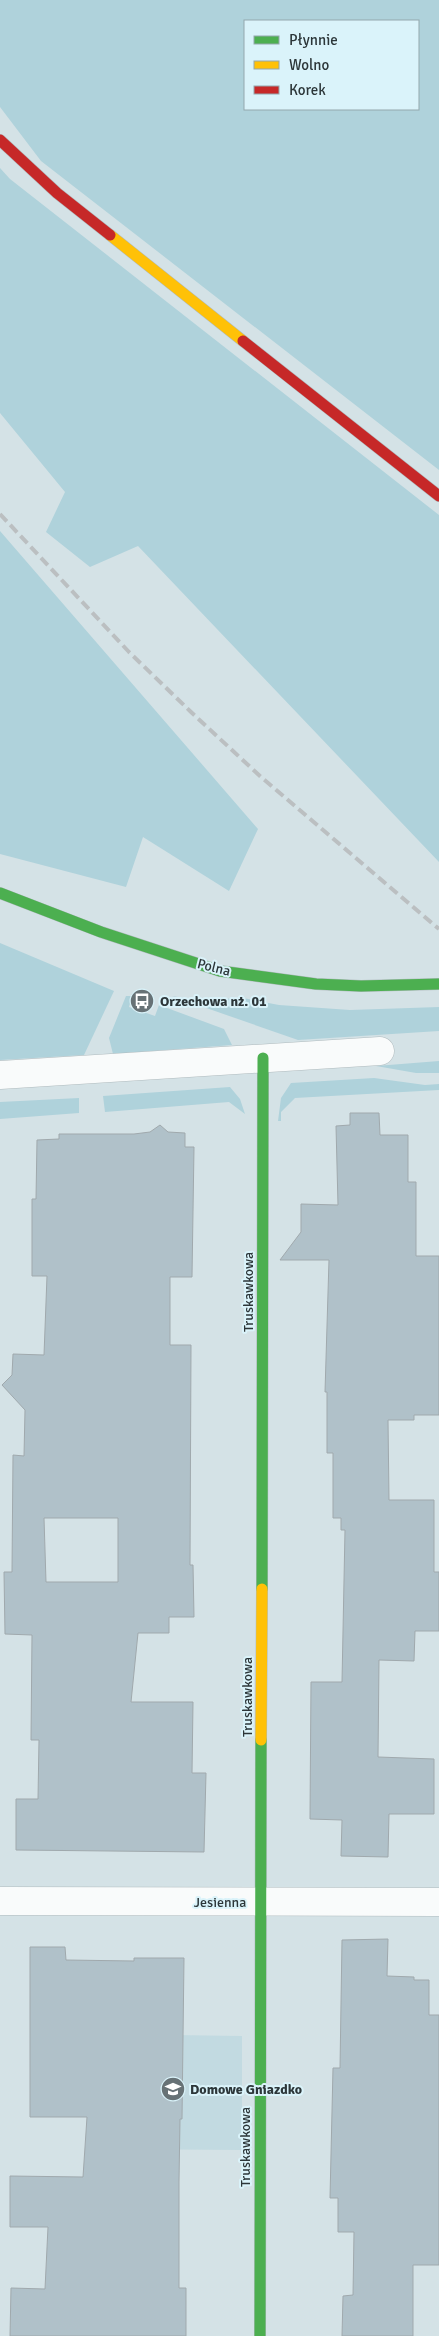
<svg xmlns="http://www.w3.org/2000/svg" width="439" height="2336" font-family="Signika,sans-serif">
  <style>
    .built { fill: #c2dae1 }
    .green { fill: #afd2db; fill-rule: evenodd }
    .building { fill: #b0c1c9; stroke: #a0a9ad; fill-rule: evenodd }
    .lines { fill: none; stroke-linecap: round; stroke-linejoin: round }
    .street-casing { stroke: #b0bbbe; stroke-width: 29 }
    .fast-casing { stroke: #b0bbbe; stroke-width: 12 }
    .slow-casing { stroke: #b0bbbe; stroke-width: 12 }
    .jam-casing { stroke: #b0bbbe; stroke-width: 12 }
    .street { stroke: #f9fbfb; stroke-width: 28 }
    .fast { stroke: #4caf50; stroke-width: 11 }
    .slow { stroke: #ffc107; stroke-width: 11 }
    .jam { stroke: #c62828; stroke-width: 11 }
    .rail { stroke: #bbbfc1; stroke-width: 4; stroke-dasharray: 10 5; stroke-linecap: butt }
    .labels { text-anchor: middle; stroke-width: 4; stroke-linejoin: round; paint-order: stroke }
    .street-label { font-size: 14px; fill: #2c3639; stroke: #daf3fa }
    .poi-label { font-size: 14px; font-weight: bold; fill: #2c3639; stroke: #daf3fa; text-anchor: start }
  </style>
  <rect width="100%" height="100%" fill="#d4e2e6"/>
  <path class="built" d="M 105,2034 L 242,2036 L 242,2150 L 105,2149 Z"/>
  <path class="green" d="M 0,0 L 439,0 L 439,470 L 41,161 L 0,107 ZM 245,21 L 418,21 L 418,109 L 245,109 Z
    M 0,168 L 10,179 L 439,515 L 439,862 L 138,546 L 90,567 L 46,532 L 65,492 L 0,413 Z
    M 0,531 L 258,829 L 229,891 L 143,837 L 126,887 L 0,854 Z
    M 0,943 L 114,991 L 84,1055 L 0,1060 Z
    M 126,996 L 132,996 L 129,1007 L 155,1016 L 159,1005 L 224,1029 L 232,1045 L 113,1054 L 109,1038 Z
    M 172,996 L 195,1000 L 243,998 L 279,1005 L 350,1010 L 439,1007 L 439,1031 L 298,1040 Z
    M 439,1061 L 439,1073 L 416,1073 L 376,1066 Z
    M 374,1078 L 425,1085 L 439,1084 L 439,1090 L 295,1098 L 281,1112 L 281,1121 L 278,1121 L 281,1098 L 291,1083 Z
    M 230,1087 L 240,1099 L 245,1114 L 229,1102 L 105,1112 L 103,1096 Z
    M 79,1098 L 79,1113 L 0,1119 L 0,1102 Z"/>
  <path class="building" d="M 350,1113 L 379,1113 L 380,1135 L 408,1135 L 408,1182 L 416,1182 L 416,1256 L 439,1256 L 439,1415 L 414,1415 L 414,1420 L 388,1420 L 389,1500 L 434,1500 L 434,1572 L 439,1572 L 439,1631 L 415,1631 L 414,1661 L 379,1660 L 378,1757 L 434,1759 L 434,1814 L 389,1814 L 388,1857 L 341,1856 L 342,1820 L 310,1819 L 311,1682 L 342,1682 L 345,1530 L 341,1530 L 341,1518 L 333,1518 L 333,1453 L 327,1453 L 327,1392 L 325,1392 L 329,1260 L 280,1260 L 301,1232 L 301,1204 L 338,1205 L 336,1126 L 350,1125 Z
    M 160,1125 L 168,1132 L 185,1133 L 185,1147 L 194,1147 L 192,1277 L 170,1277 L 170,1345 L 191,1345 L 190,1565 L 193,1565 L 194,1617 L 169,1617 L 169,1633 L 138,1633 L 131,1702 L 193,1702 L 192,1773 L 206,1773 L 204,1852 L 16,1850 L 16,1799 L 38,1799 L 39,1740 L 31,1740 L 32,1635 L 5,1634 L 4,1572 L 12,1572 L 13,1455 L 24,1456 L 25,1410 L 2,1385 L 12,1375 L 13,1354 L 44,1355 L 47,1276 L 32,1276 L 32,1199 L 36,1199 L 37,1140 L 59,1139 L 59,1134 L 134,1134 L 150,1132 ZM 44,1518 L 118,1518 L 118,1582 L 46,1582 Z
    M 388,1939 L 387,1976 L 414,1977 L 414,1980 L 429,1980 L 429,2015 L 439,2015 L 439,2265 L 413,2265 L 413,2336 L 342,2336 L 343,2296 L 353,2295 L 354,2232 L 338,2232 L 338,2198 L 330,2198 L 333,2068 L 340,2068 L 342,1940 Z
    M 30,1947 L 65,1947 L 66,1960 L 134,1961 L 134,1958 L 184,1958 L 182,2119 L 180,2119 L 179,2181 L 179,2288 L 186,2288 L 186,2336 L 10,2336 L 11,2288 L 45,2289 L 48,2227 L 10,2227 L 10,2176 L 83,2177 L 87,2117 L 30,2117 Z"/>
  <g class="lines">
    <g class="street-casing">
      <path id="street" d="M 0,1075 L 380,1051
        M 0,1901 L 439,1902"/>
    </g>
    <g class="fast-casing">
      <path id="fast" d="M 0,893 L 101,932 L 220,971 L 316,984 L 361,986 L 439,984
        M 262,1589 L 263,1058
        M 260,2336 L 261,1740"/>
    </g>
    <g class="slow-casing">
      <path id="slow" d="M 110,235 L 243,341
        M 261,1740 L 262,1589"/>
    </g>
    <g class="jam-casing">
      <path id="jam" d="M 0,140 L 57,193 L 110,235
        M 243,341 L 439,496"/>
    </g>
    <use href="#street" class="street"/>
    <use href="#fast" class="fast"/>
    <use href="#slow" class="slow"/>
    <use href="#jam" class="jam"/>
    <path class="rail" d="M 0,514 L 129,652 L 191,712 L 261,777 L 439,929"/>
  </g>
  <defs>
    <g id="bus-disc" transform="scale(1.25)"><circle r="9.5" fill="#677276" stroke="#daf3fa"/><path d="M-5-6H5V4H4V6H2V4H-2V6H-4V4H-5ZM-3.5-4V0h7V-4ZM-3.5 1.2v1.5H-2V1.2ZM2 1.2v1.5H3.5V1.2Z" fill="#fff"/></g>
    <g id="school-disc" transform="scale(1.25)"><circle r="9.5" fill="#677276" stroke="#daf3fa"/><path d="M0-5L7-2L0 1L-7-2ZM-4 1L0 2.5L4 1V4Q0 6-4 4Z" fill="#fff"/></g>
  </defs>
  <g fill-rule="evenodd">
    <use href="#bus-disc" x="142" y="1001"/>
    <use href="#school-disc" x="173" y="2089"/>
  </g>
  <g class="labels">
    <g class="street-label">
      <text transform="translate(214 967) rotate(14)" y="5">Polna</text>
      <text transform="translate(248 1292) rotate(-90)" y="5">Truskawkowa</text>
      <text transform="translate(247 1697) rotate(-90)" y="5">Truskawkowa</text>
      <text x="220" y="1907">Jesienna</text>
      <text transform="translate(245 2147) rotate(-90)" y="5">Truskawkowa</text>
    </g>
    <g class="poi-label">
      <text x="160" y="1006">Orzechowa nż. 01</text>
      <text x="190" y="2094">Domowe Gniazdko</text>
    </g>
  </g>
  <rect x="244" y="20" width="175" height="90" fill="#daf3fa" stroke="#94a7ad"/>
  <rect x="254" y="36" width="25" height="8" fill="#4caf50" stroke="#94a7ad"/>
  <text x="289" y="45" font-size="15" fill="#2c3639">Płynnie</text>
  <rect x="254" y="61" width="25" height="8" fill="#ffc107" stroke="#94a7ad"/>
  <text x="289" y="70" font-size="15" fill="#2c3639">Wolno</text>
  <rect x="254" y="86" width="25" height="8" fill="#c62828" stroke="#94a7ad"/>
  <text x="289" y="95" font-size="15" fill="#2c3639">Korek</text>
</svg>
